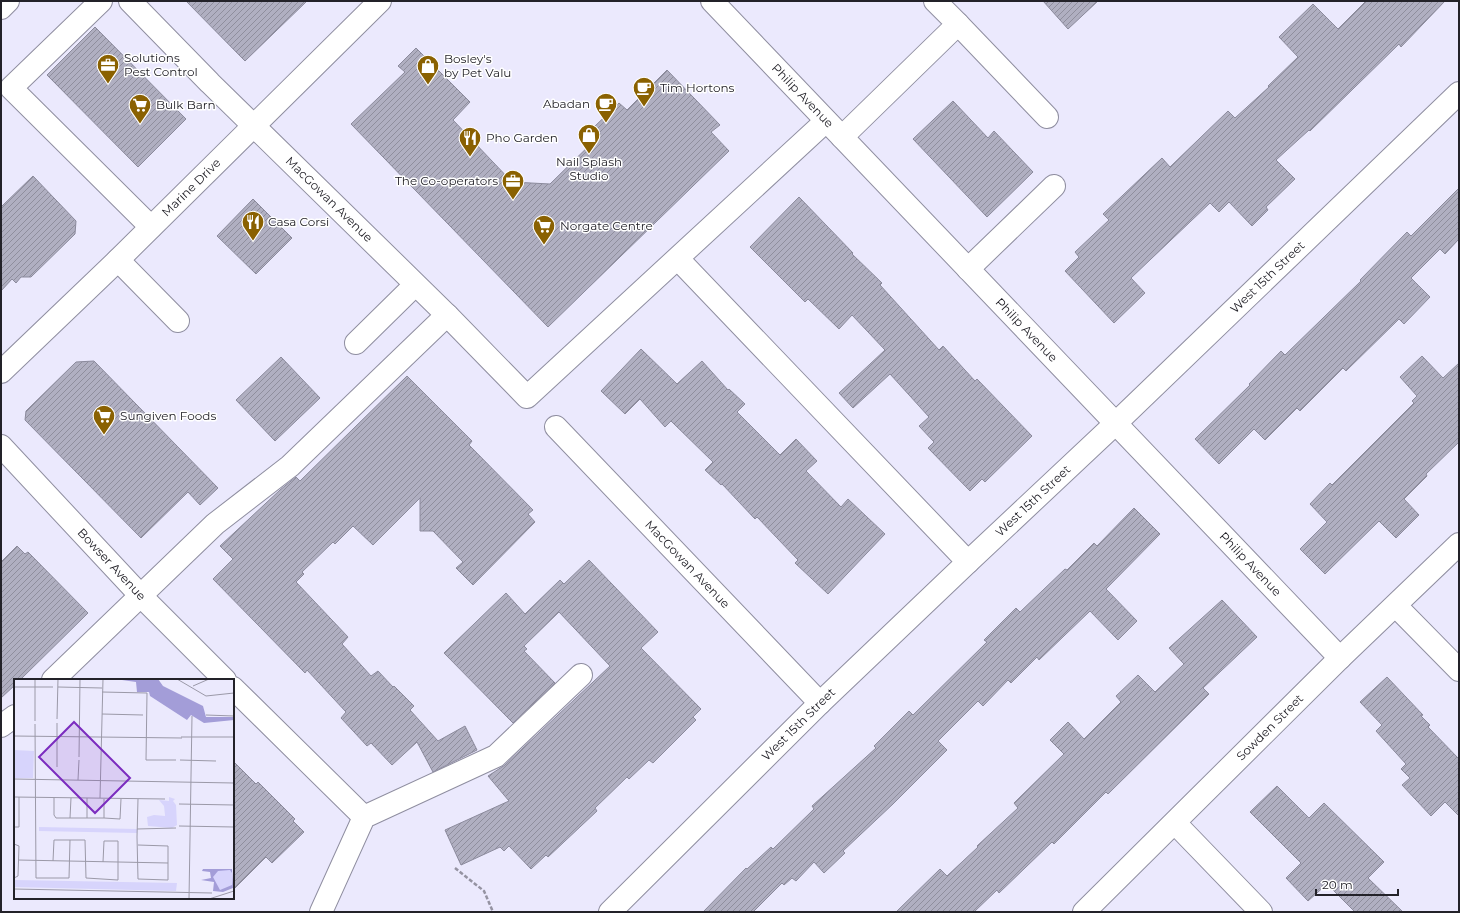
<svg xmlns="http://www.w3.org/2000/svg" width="1460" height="913" font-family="Montserrat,sans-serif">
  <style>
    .building { fill: url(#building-hatch); stroke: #8b8a9c }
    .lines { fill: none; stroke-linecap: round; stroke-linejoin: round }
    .minor-casing { stroke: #8f8ea0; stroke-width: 24 }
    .major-casing { stroke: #8f8ea0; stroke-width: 24 }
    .path { stroke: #9593a2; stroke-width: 2.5; stroke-dasharray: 4 2; stroke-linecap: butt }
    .minor { stroke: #fff; stroke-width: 22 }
    .major { stroke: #fff; stroke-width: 22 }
    .labels { text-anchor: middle; stroke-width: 3; stroke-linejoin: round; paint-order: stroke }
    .poi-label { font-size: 12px; fill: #232229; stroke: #fff; text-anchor: start }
    .street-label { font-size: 12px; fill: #232229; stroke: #fff }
    .inset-road { fill: none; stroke: #9b99a8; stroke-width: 1 }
    .view { fill: #7b2cbf; fill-opacity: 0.15; stroke: #7b2cbf; stroke-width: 2 }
    .inset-edge { fill: none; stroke: #232229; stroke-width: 2 }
  </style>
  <defs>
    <pattern id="building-hatch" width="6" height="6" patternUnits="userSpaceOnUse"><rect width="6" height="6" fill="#b0afc1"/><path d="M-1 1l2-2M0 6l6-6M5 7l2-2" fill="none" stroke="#8f8e9d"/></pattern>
  </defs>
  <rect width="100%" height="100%" fill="#ebe9fd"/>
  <path class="building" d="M 186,1 L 307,1 L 245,61 Z
    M 1043,1 L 1098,1 L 1068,29 Z
    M 1366,1 L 1445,1 L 1401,47 L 1399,44 L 1310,131 L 1309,130 L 1276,160 L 1295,179 L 1266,207 L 1268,210 L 1252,226 L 1229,202 L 1219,212 L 1210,203 L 1131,278 L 1145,293 L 1114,323 L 1065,271 L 1079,257 L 1075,252 L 1109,220 L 1103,214 L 1162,158 L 1170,167 L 1228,111 L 1235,118 L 1269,87 L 1268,86 L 1298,57 L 1279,37 L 1313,4 L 1338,29 Z
    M 95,27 L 186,119 L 138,167 L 47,75 Z
    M 416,48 L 470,102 L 453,120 L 512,182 L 550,184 L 601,134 L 594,127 L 619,103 L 627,110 L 667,70 L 720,125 L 711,132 L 729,151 L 548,327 L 351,124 L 405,72 L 398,66 Z
    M 953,101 L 988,138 L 994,131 L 1033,172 L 987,217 L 913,139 Z
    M 33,176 L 76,221 L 75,234 L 31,277 L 21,277 L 16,283 L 12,279 L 1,291 L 1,207 Z
    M 1459,188 L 1459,239 L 1445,254 L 1440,249 L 1411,278 L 1430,297 L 1404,324 L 1399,319 L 1346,371 L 1343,368 L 1300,411 L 1297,408 L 1265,440 L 1254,429 L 1219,464 L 1195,439 L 1250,385 L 1249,384 L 1281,351 L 1285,355 L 1361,281 L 1360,280 L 1407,232 L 1411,236 Z
    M 799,197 L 853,253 L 852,254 L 882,283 L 880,285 L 939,350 L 943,346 L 975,381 L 977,379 L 1032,436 L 985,482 L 982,479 L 970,491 L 928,448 L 934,442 L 919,426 L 929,417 L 890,374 L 853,408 L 839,393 L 885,350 L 852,315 L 839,329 L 808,299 L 805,302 L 750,247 Z
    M 253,199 L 292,238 L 256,274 L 217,236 Z
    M 641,349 L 677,384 L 702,361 L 728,390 L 729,389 L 745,404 L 737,412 L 780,455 L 796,439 L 817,461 L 806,471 L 841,507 L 848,499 L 885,534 L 828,594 L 795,563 L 798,560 L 757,517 L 755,519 L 722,484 L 721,485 L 705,470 L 713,462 L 671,421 L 665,427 L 640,399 L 625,414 L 601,391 Z
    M 1422,356 L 1443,378 L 1459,363 L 1459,442 L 1426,474 L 1427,476 L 1404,499 L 1419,515 L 1396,538 L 1379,521 L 1325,574 L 1300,549 L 1327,522 L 1310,504 L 1330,483 L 1332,485 L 1414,403 L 1412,401 L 1417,396 L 1400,377 Z
    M 281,357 L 320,398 L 275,441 L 236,400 Z
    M 94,361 L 218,488 L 200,505 L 188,492 L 141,538 L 25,420 L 26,411 L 76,362 Z
    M 407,376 L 472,441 L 469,445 L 533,510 L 528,514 L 535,522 L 473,585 L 456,568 L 463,562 L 433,531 L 420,531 L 420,498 L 373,545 L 353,526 L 335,544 L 333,542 L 302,572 L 304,574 L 296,582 L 348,637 L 342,644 L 371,676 L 378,671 L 393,687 L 394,686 L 414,706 L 410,710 L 438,741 L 465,726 L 477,750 L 433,772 L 417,742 L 392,765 L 371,743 L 367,746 L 341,718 L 346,712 L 307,670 L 305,673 L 213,579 L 233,559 L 220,546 L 280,490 L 296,477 L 300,481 Z
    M 1134,508 L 1160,534 L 1106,589 L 1137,621 L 1118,640 L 1090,611 L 1039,660 L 1037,657 L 1011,683 L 1008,680 L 983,706 L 978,701 L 938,741 L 947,750 L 893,804 L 843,851 L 845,853 L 824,873 L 814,862 L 796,881 L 792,878 L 784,885 L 782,883 L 753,912 L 703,912 L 746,868 L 747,869 L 771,847 L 773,849 L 814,809 L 812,806 L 876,748 L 874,746 L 909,711 L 913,715 L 987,642 L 984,640 L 1016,608 L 1020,612 L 1065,569 L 1067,570 L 1094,543 L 1097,546 Z
    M 17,546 L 25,554 L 28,552 L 88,613 L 20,680 L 15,680 L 15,685 L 1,698 L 1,562 Z
    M 589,560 L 658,632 L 641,648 L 701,709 L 693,717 L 696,720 L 653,763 L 649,760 L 629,779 L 627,777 L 595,808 L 597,811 L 548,857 L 546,855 L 531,869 L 509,846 L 504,851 L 500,847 L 461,865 L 445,830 L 509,801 L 488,776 L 505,765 L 610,666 L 559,612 L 524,646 L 527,649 L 524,651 L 555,683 L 513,723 L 444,653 L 506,593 L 525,614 L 560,580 L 564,584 Z
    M 1222,600 L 1257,637 L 1203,688 L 1209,694 L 1108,794 L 1106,792 L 1054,844 L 1052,842 L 999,893 L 997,890 L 974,912 L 896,912 L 940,869 L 947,876 L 978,847 L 977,846 L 1018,808 L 1014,803 L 1064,754 L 1050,740 L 1068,722 L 1084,739 L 1121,702 L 1116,696 L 1138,675 L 1155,692 L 1184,664 L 1169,648 Z
    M 1387,677 L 1423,715 L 1421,716 L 1430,725 L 1428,727 L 1459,759 L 1459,816 L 1445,802 L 1431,816 L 1402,785 L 1410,778 L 1401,769 L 1406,764 L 1376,731 L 1382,725 L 1360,702 Z
    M 233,761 L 256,784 L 258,782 L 295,819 L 293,821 L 304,832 L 272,863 L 266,857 L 233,890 Z
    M 1277,786 L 1309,818 L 1324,803 L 1384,862 L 1368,878 L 1403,912 L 1355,912 L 1327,884 L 1308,901 L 1286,878 L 1301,863 L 1250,812 Z"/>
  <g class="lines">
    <g class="minor-casing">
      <g id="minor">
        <path d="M 101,1 L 11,88 L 151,227"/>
        <path id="s1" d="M 130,1 L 210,83 L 447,315 L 527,397 L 826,121"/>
        <path id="s2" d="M 712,1 L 1340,658"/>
        <path d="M 1,8 L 8,1"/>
        <path d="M 958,24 L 1047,117"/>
        <path d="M 842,137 L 958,24 L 935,1"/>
        <path d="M 678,259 L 968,562"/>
        <path d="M 118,260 L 178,321"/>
        <path d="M 968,269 L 1054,186"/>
        <path d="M 356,343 L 415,285"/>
        <path id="s3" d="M 556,427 L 820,703"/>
        <path id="s4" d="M 1,446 L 141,596 L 225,680"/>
        <path d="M 1396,606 L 1459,670"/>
        <path d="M 53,680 L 215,524 L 290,466 L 447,315"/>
        <path d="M 233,688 L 364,817"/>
        <path d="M 1,726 L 15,716"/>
        <path d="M 1175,823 L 1261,912"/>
        <path d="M 321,912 L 364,817 L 496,756 L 581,675"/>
        <path id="s5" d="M 610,912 L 820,703 L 968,562 L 1116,423 L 1459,93"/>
        <path id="s6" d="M 1084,912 L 1340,658 L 1459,544"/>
      </g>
    </g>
    <g class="major-casing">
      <g id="major">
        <path id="s7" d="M 1,372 L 118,260 L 380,1"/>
      </g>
    </g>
    <path class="path" d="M 455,868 L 484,891 L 493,912"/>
    <use href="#minor" class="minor"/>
    <use href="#major" class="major"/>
  </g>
  <defs>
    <g id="office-pin" transform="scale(1.15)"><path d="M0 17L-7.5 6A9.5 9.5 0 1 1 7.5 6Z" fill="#8a6101" stroke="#fff"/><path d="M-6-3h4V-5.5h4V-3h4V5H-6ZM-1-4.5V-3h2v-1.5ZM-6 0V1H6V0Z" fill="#fff"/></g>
    <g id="shop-pin" transform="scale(1.15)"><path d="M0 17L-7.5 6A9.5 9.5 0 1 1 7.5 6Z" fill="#8a6101" stroke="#fff"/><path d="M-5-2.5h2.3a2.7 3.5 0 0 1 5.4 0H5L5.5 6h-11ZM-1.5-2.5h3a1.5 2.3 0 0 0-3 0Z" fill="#fff"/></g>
    <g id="cafe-pin" transform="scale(1.15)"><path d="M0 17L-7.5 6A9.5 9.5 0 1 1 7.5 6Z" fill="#8a6101" stroke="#fff"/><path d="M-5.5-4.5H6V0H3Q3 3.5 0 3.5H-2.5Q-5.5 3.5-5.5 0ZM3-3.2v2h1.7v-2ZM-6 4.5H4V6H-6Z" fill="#fff"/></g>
    <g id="supermarket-pin" transform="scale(1.15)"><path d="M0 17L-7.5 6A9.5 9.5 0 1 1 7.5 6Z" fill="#8a6101" stroke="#fff"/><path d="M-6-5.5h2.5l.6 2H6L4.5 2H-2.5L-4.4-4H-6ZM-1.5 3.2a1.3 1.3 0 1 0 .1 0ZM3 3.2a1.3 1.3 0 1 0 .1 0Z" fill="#fff"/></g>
    <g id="restaurant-pin" transform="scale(1.15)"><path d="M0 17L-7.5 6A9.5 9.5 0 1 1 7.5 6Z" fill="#8a6101" stroke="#fff"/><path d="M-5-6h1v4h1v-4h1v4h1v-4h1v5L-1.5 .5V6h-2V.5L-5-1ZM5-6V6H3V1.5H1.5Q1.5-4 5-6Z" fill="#fff"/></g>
  </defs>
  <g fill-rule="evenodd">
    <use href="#office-pin" x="108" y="65"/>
    <use href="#shop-pin" x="428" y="66"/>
    <use href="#cafe-pin" x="644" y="88"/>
    <use href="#cafe-pin" x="606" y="104"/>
    <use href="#supermarket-pin" x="140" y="105"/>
    <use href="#shop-pin" x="589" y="135"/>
    <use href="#restaurant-pin" x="470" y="138"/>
    <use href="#office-pin" x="513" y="181"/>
    <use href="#restaurant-pin" x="253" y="222"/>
    <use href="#supermarket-pin" x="544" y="226"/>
    <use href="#supermarket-pin" x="104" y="416"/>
  </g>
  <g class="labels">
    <g class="poi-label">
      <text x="124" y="62">Solutions<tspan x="124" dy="14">Pest Control</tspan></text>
      <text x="444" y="63">Bosley's<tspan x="444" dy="14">by Pet Valu</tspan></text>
      <text x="660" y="92">Tim Hortons</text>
      <text x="590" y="108" text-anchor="end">Abadan</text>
      <text x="156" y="109">Bulk Barn</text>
      <text x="486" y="142">Pho Garden</text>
      <text x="589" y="166" text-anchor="middle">Nail Splash<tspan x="589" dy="14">Studio</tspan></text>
      <text x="498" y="185" text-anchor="end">The Co-operators</text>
      <text x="268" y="226">Casa Corsi</text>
      <text x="560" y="230">Norgate Centre</text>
      <text x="120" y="420">Sungiven Foods</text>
    </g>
    <g class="street-label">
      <text dy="4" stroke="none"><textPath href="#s2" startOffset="131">Philip Avenue</textPath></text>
      <text dy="4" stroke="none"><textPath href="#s7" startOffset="265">Marine Drive</textPath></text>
      <text dy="4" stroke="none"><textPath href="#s1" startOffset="281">MacGowan Avenue</textPath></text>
      <text dy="4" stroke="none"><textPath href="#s5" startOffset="914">West 15th Street</textPath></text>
      <text dy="4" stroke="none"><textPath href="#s2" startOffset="455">Philip Avenue</textPath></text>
      <text dy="4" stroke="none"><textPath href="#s5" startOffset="590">West 15th Street</textPath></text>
      <text dy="4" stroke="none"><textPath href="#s4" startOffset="162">Bowser Avenue</textPath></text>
      <text dy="4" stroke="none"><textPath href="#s3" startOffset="190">MacGowan Avenue</textPath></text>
      <text dy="4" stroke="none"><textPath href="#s2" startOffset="779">Philip Avenue</textPath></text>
      <text dy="4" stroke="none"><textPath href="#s5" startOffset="266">West 15th Street</textPath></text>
      <text dy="4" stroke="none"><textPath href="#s6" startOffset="262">Sowden Street</textPath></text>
    </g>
  </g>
  <g transform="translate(14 679)">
    <rect width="220" height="220" fill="#ebe9fd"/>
    <path d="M 0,71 L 20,72 L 19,99 L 0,99 ZM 155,118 L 161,120 L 159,122 L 162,126 L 163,146 L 158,149 L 134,147 L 133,138 L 140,136 L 151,137 L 151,145 L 151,126 L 151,136 L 150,127 L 145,121 L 155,122 ZM 25,148 L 123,150 L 123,154 L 25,152 ZM 0,201 L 163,204 L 162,212 L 0,208 Z" fill="#d7d4fc"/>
    <path d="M 101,0 L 144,0 L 149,7 L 189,27 L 192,38 L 220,38 L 220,41 L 190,44 L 177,36 L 173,41 L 136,17 L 135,13 L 123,13 L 122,3 ZM 189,190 L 218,190 L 219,209 L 209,213 L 199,212 L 200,203 L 187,201 L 197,199 L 196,193 L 188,192 Z" fill="#a39dd8"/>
    <path d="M 216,191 L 218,194 L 218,206 L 206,211 L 199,198 L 204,192 Z" fill="#d7d4fc"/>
    <path d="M 15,75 L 15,88 L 9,87 L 0,94 L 0,76 ZM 151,125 L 162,126 L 162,145 L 151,145 Z" fill="#d7d4fc"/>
    <path class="inset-road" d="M 163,0 L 192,17 L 220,14M 179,7 L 195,0M 0,8 L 39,8M 44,8 L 88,9M 88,13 L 133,14 L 132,81 L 162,81M 88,35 L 129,36M 192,36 L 220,37M 43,40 L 44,0M 21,42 L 21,0M 21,45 L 22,199 L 55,199 L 56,161M 0,57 L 168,59M 167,58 L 220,58M 65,78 L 66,0M 166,81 L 202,82M 43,88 L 43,44M 0,100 L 220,104M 64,101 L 65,81M 0,118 L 151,120M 40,119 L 40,136 L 42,139 L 73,139 L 73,119M 86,119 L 89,0M 90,120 L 90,139 L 106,140 L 107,120M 124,120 L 123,158 L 124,200 L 154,201 L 154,167 L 124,166M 165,125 L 220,126M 56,139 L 57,119M 73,139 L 90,139M 165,147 L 220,148M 0,148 L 5,148 L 5,118M 123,150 L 162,149M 0,165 L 5,167 L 4,197 L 0,199M 4,181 L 154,184M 39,182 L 40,161 L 71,161 L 72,199 L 104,201 L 104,162 L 90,162 L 89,183M 0,210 L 198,214M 175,220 L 178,37M 195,220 L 220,212"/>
    <path class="view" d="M 60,43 L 116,99 L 81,134 L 25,78 Z"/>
    <rect width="220" height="220" class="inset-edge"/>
  </g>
  <rect width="1460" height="913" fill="none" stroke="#232229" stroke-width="4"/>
  <path d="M1316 889v6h82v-6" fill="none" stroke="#232229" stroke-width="2"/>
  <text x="1322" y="889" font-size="12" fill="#232229" stroke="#ffffff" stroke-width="3" paint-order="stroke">20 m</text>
</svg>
